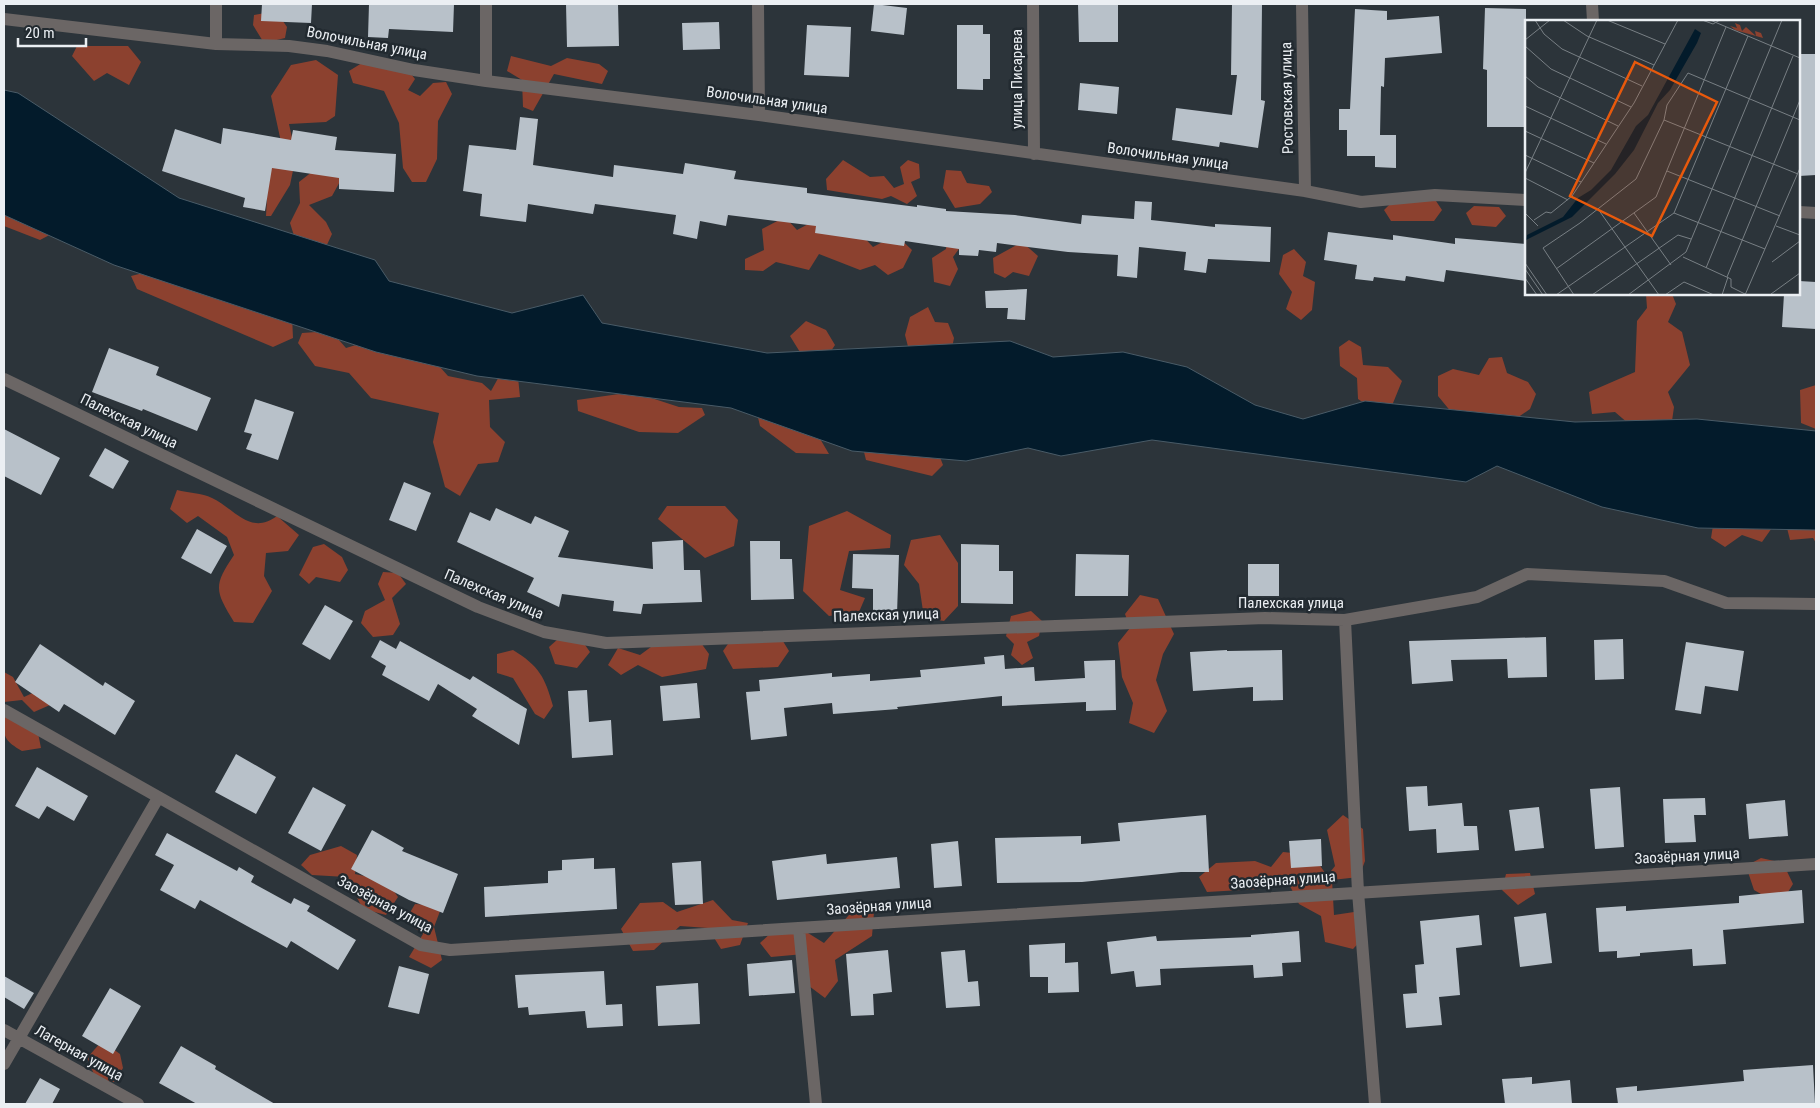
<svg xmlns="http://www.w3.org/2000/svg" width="1820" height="1108" font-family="'Roboto Condensed',sans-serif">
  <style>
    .green { fill: #8c412f }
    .water { fill: #031b2b; stroke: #495b67 }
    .building { fill: #b8c1c9 }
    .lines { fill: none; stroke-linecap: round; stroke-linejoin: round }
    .minor { stroke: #6b6665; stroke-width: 12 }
    .labels { text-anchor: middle; stroke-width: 5; stroke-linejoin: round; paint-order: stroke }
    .street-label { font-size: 15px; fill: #ebeff3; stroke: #222a30 }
    .inset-road { fill: none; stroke: #787f84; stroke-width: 1 }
    .view { fill: #e8590c; fill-opacity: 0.15; stroke: #e8590c; stroke-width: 2.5 }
    .inset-edge { fill: none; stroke: #ebeff3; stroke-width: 2.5 }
  </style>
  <rect width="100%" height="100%" fill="#2c343a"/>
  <path class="green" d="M 276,11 L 287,27 L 285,38 L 264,43 L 253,25 L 254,15 Z
    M 77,46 L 128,46 L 141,62 L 129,85 L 107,73 L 94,81 L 72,56 Z
    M 511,56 L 551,66 L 567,58 L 599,64 L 608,71 L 602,84 L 554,74 L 533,111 L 523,107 L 522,80 L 507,71 Z
    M 370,58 L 405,66 L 415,79 L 408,90 L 420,96 L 433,83 L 446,82 L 452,94 L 438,121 L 437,159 L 426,182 L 412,182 L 403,168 L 399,123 L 384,91 L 353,83 L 349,71 Z
    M 316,60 L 338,75 L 335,116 L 326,122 L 289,124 L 296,156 L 290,185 L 271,216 L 266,216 L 269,161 L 281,142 L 271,96 L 291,65 Z
    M 843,160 L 870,177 L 884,176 L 894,188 L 904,184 L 900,167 L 908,160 L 919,164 L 920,178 L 911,182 L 917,196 L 907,204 L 891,196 L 882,199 L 827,190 L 826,179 Z
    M 322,164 L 343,176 L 332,196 L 309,205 L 326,222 L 332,234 L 325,249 L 296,242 L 290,223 L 300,203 L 299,182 Z
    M 946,170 L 961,171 L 967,183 L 989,186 L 992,192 L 980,204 L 955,208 L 943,188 Z
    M 4,190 L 61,229 L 40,240 L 4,226 Z
    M 1393,201 L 1436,201 L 1442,210 L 1434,221 L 1391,221 L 1384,210 Z
    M 1474,206 L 1499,207 L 1506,216 L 1496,227 L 1472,225 L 1466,213 Z
    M 785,217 L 797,230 L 814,221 L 858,231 L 873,247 L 896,235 L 912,250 L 903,268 L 888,275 L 875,265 L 860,270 L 819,254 L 809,270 L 776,262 L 763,271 L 745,270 L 745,259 L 764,250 L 762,229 Z
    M 948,222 L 967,238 L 953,257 L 958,269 L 950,286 L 934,282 L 932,258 L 946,249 Z
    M 1022,242 L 1038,256 L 1029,276 L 1013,272 L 1005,278 L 994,273 L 993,258 Z
    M 1294,249 L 1306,262 L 1303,276 L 1315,282 L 1312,310 L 1301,320 L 1286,309 L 1292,292 L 1279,274 L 1283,255 Z
    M 151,271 L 292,316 L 293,338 L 273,347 L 137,289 L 131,276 Z
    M 1646,294 L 1672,294 L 1676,304 L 1668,322 L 1682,332 L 1690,365 L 1668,392 L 1674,407 L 1671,428 L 1643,436 L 1615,412 L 1592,414 L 1589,392 L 1635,372 L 1637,321 L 1647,308 Z
    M 928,307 L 935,322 L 948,323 L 954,338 L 950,358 L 911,358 L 905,335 L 910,317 Z
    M 806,321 L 826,330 L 835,345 L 827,357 L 803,357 L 790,336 Z
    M 331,331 L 346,348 L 369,341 L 431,357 L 448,376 L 482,383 L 491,391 L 501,373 L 518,377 L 520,397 L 489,400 L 490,427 L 505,442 L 498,462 L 478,464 L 460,496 L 445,487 L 433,442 L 439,413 L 371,398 L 349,373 L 315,366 L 298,343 L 302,333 Z
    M 1349,340 L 1361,347 L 1363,365 L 1388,367 L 1402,381 L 1391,408 L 1376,411 L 1358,399 L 1357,378 L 1340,366 L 1339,347 Z
    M 1502,357 L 1507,373 L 1528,382 L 1536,394 L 1530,409 L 1514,420 L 1452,413 L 1438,396 L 1438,376 L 1453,369 L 1479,375 L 1489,358 Z
    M 1816,385 L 1816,429 L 1801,423 L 1800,390 Z
    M 633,392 L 679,407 L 702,408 L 705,415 L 678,433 L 639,432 L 578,411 L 577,400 Z
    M 757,413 L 816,432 L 829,454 L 796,453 L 760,426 Z
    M 863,448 L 938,452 L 943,465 L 932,476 L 866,460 Z
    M 177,490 C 188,493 202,493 212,498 C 235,509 250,536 277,516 L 299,535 L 288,551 L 266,553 L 264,576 L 272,591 L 253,623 L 234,622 C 215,591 213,586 234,555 L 227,537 L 198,516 L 187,523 L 170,509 Z
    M 667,506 L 725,506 L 738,520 L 734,546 L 705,558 L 658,519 Z
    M 847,511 L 891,535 L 890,548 L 849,551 L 840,590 L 865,598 L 859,612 L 829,616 L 803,591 L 809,526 Z
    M 1714,519 L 1774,525 L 1762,542 L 1742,535 L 1725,547 L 1711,538 Z
    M 1786,524 L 1816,524 L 1816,543 L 1813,538 L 1790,540 Z
    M 940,535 L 958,563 L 958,606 L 944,621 L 924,618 L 919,584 L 904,565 L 911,540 Z
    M 324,544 L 342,557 L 348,570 L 340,582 L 316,577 L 309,584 L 299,575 L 313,547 Z
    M 383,572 L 398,573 L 406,584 L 392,598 L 400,624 L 393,635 L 373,637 L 361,623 L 365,611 L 385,600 L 378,584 Z
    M 1140,595 L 1158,599 L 1174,634 L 1163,654 L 1156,680 L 1167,711 L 1154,733 L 1129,723 L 1133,703 L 1122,677 L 1118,643 L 1130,628 L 1125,614 Z
    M 1031,611 L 1042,621 L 1039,636 L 1027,642 L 1033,658 L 1022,665 L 1011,655 L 1014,644 L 1006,636 L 1011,616 Z
    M 781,638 L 789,651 L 778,667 L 733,669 L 723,651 L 730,641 Z
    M 558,639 L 583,642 L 590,652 L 577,668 L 555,664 L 549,647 Z
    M 701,643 L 709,654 L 706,669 L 662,677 L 638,665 L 621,675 L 608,665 L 618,648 L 640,655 L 655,644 Z
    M 513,650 C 539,666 545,677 553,706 L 544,719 L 535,714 L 513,678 L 497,673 L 497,654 Z
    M 4,672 L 13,677 L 24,697 L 41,689 L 50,705 L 34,712 L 22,700 L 4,702 Z
    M 4,712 L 38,733 L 41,748 L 22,751 C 1,739 4,735 4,712 Z
    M 1343,815 L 1363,829 L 1365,861 L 1359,877 L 1332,880 L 1334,915 L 1354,912 L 1366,935 L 1353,949 L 1325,942 L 1321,916 L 1299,904 L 1290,886 L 1277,877 L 1258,889 L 1207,892 L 1199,877 L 1216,863 L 1255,861 L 1271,867 L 1283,852 L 1313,855 L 1327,876 L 1335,866 L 1327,830 Z
    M 341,846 L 357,855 L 355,874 L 387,881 L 398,897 L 386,915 L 363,909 L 346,877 L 312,875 L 301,865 L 310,855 Z
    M 1761,858 L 1783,863 L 1793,884 L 1780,905 L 1754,890 L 1746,866 Z
    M 1530,873 L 1535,894 L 1518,905 L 1502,890 L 1506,874 Z
    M 713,900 L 732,920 L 748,923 L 740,945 L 721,949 L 708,928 L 680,926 L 654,950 L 633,951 L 621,929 L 640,903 L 663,902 L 677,912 Z
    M 415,904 L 442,906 L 434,927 L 442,960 L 431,968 L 409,957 L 423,934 L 405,921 Z
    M 874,912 L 872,936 L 835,960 L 838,981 L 825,998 L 809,986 L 804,954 L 771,957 L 760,943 L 774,930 L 808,933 L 824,943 L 849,915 Z
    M 102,1041 L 120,1054 L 123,1068 L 114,1082 L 96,1079 L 87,1058 Z"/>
  <path class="water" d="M 4,90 L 18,93 L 179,198 L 375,260 L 389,281 L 512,313 L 583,295 L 602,323 L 767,353 L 1010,341 L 1053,357 L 1123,352 L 1187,367 L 1255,405 L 1303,419 L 1365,401 L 1575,422 L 1697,419 L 1816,431 L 1816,530 L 1698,528 L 1602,507 L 1497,466 L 1466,482 L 1152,440 L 1061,456 L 1028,448 L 966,461 L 852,451 L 731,408 L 477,376 L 376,352 L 114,265 L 4,215 Z"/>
  <path class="building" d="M 262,4 L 312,4 L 311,23 L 261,21 Z
    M 369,4 L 454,4 L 453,32 L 389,29 L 388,38 L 368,37 Z
    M 566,4 L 618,4 L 619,46 L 567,47 Z
    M 874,4 L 907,8 L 904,35 L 871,31 Z
    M 1078,4 L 1118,4 L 1118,42 L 1079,42 Z
    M 1232,4 L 1262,4 L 1261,100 L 1265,101 L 1258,148 L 1220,142 L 1219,147 L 1172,140 L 1176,108 L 1232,115 L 1237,75 L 1231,75 Z
    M 1485,8 L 1526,9 L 1526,127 L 1487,127 L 1487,70 L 1483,69 Z
    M 1355,9 L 1387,11 L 1387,20 L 1439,16 L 1442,53 L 1385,58 L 1384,87 L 1381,86 L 1380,135 L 1396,135 L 1396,168 L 1375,167 L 1375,156 L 1347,156 L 1347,130 L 1339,130 L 1339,109 L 1350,109 Z
    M 719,22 L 720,49 L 683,50 L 682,23 Z
    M 807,25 L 851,27 L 849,77 L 804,75 Z
    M 957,25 L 983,25 L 983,34 L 990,34 L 990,79 L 983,79 L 983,90 L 957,89 Z
    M 1799,54 L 1816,54 L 1816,175 L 1799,176 Z
    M 1080,83 L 1119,87 L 1117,114 L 1078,110 Z
    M 520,117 L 538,119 L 533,165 L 613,177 L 614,165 L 683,174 L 685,163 L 736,171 L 734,179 L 807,188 L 807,193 L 917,207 L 917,205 L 946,209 L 946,211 L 1015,215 L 1081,224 L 1082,215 L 1134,219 L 1135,201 L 1152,202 L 1151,220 L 1215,227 L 1215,224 L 1271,227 L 1270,262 L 1208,259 L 1206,273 L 1184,270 L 1186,252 L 1139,247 L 1137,278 L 1117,276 L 1118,255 L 1068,252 L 997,243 L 996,252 L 979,250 L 978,256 L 959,255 L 959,249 L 905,241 L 904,246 L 815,233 L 816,226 L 728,215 L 726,226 L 700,221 L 697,239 L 673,234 L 676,215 L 595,204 L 593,214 L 528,204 L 526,222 L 480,216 L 482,194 L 463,191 L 469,145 L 516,150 Z
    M 223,128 L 291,140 L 293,130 L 337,137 L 335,150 L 396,154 L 394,192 L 339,189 L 339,178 L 272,168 L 265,211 L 243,207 L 245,198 L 162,171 L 175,129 L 221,144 Z
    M 1328,232 L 1393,240 L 1393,235 L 1455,244 L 1455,238 L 1526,244 L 1526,281 L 1446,270 L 1444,282 L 1406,276 L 1405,281 L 1374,277 L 1373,281 L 1355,279 L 1357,265 L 1324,260 Z
    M 1799,281 L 1816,282 L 1816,329 L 1782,327 L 1784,294 L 1799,294 Z
    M 1027,289 L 1025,320 L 1007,319 L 1008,308 L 986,308 L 985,291 Z
    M 109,348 L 159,367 L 156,375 L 211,398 L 197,431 L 143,409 L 142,411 L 92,392 Z
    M 255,399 L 294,412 L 278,460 L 246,449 L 252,434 L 244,432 Z
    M 4,429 L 60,458 L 41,495 L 4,476 Z
    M 105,448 L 129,461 L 113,489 L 89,476 Z
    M 404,482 L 431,493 L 416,531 L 389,520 Z
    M 496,508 L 531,524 L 535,516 L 569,531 L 558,557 L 653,569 L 652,542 L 683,540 L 684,570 L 700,570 L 702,602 L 643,604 L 641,614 L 613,611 L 614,601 L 562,594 L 559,607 L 527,592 L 534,578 L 457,542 L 470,512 L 490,521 Z
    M 197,529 L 227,546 L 211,574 L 181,558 Z
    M 750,541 L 780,541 L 780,559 L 792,559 L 794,599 L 751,600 Z
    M 961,544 L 999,545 L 999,571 L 1013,571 L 1013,604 L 961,603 Z
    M 853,554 L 899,555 L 897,614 L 873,613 L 873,589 L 852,588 Z
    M 1076,554 L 1129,555 L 1128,596 L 1075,596 Z
    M 1248,564 L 1279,564 L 1279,596 L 1248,596 Z
    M 325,605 L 353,621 L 330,660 L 302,644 Z
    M 1546,637 L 1547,677 L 1508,678 L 1507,659 L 1451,660 L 1453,681 L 1412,684 L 1409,641 Z
    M 1623,639 L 1624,679 L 1595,680 L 1594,640 Z
    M 380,640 L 396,649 L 400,641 L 470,680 L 473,676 L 527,709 L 519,745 L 472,716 L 477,709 L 438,684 L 429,701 L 382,675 L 386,666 L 371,657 Z
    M 1686,642 L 1744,651 L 1738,691 L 1705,686 L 1701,714 L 1675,710 Z
    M 40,644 L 103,686 L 105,682 L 135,701 L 115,735 L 64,704 L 59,712 L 15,682 Z
    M 1227,650 L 1227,651 L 1282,650 L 1283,700 L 1253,701 L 1253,687 L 1193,691 L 1190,652 Z
    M 1004,655 L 1005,669 L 1034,667 L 1035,681 L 1085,678 L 1084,661 L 1115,660 L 1116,710 L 1086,711 L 1086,702 L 1002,706 L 1002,696 L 897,707 L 898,709 L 833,714 L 832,703 L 784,708 L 787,736 L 751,740 L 746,692 L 760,691 L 759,680 L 832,673 L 832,677 L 870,674 L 870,681 L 921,677 L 920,670 L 985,664 L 984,657 Z
    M 697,683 L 700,718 L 663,721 L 660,686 Z
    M 587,690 L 589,722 L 611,720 L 613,755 L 572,758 L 568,691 Z
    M 236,754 L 276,777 L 256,814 L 215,792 Z
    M 37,767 L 88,796 L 74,821 L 47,806 L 39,819 L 15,806 Z
    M 1427,786 L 1428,806 L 1462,803 L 1464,826 L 1477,826 L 1479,850 L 1437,853 L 1436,829 L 1409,831 L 1406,787 Z
    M 313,787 L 346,805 L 321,851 L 288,833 Z
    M 1620,787 L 1624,847 L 1595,849 L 1590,789 Z
    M 1705,798 L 1706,815 L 1694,815 L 1696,842 L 1665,843 L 1663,799 Z
    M 1785,800 L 1788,836 L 1749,839 L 1746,804 Z
    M 1539,807 L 1544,848 L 1515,851 L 1509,810 Z
    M 1206,815 L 1209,872 L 1181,872 L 1082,882 L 997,883 L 995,838 L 1081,836 L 1081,844 L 1120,841 L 1118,823 Z
    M 372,830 L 404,848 L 402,851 L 458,874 L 443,913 L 409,900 L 351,869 Z
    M 167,833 L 237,871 L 239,867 L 254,876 L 251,882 L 291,904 L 294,898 L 310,906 L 307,911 L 356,940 L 338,970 L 291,941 L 287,948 L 200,900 L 195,909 L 160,890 L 174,865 L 155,855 Z
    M 1321,839 L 1322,866 L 1291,868 L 1289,841 Z
    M 958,841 L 962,886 L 934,888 L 931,844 Z
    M 826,854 L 827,864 L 897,857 L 900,888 L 777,900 L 772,861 Z
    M 594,858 L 594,869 L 615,868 L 617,909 L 485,917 L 484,887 L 548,883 L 548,871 L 562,870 L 562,860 Z
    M 701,861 L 703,904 L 675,905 L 672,863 Z
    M 1802,890 L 1804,923 L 1723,930 L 1726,964 L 1693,966 L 1692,949 L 1640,953 L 1640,956 L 1617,958 L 1617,951 L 1599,952 L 1596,908 L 1626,906 L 1626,911 L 1739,903 L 1739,896 Z
    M 1546,913 L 1552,963 L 1520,967 L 1514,917 Z
    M 1479,915 L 1482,945 L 1456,948 L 1460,995 L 1439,997 L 1442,1025 L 1406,1028 L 1403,994 L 1417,993 L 1415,965 L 1424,964 L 1420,921 Z
    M 1299,931 L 1301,962 L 1282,963 L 1283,976 L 1254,978 L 1253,965 L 1160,969 L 1161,985 L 1136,987 L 1134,971 L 1111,974 L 1107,942 L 1156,936 L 1157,941 L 1251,937 L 1251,935 Z
    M 1065,943 L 1065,963 L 1078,962 L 1079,992 L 1048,993 L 1048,977 L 1030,977 L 1029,945 Z
    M 888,950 L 892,992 L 873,994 L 874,1015 L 851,1016 L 846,954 Z
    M 965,950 L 968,982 L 978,981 L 980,1006 L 946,1008 L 941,952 Z
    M 792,960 L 795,993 L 749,996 L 747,964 Z
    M 399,966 L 429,974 L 419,1014 L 388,1007 Z
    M 604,971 L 606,1005 L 622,1004 L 623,1026 L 587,1028 L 585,1011 L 529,1015 L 528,1007 L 518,1008 L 515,975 Z
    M 4,976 L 34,993 L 24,1009 L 4,997 Z
    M 698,983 L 700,1024 L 658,1026 L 656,986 Z
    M 110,988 L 141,1006 L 113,1054 L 82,1036 Z
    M 181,1046 L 216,1066 L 215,1069 L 275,1104 L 197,1104 L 159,1083 Z
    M 1813,1065 L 1815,1104 L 1618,1104 L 1616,1088 L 1637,1086 L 1637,1091 L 1744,1081 L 1743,1070 Z
    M 1532,1077 L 1532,1084 L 1570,1080 L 1572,1104 L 1505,1104 L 1502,1079 Z
    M 40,1078 L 60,1089 L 52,1104 L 25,1104 Z"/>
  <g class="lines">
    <path class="minor" d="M 216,4 L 216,44
      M 486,4 L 486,81
      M 758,4 L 759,115
      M 1033,4 L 1034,154
      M 1302,4 L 1305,191
      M 1592,4 L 1593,21
      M 4,19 L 216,44 L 289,46 L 327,51 L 414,70 L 486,81 L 759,115 L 1305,191 L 1361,202 L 1435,195 L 1526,200
      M 1799,212 L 1816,213
      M 4,379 L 478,607 L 544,632 L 606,643 L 1265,618 L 1345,620 L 1477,597 L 1527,574 L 1664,581 L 1726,603 L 1816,604
      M 1345,620 L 1358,892 L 1375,1104
      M 4,710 L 421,945 L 450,950 L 1816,864
      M 799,928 L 816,1104
      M 4,1030 L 138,1104
      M 4,1064 L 158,798"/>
  </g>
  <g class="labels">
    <g class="street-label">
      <text transform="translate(367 43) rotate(11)" y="5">Волочильная улица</text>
      <text transform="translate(1017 79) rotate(-90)" y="5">улица Писарева</text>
      <text transform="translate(1287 98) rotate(-91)" y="5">Ростовская улица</text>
      <text transform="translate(767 100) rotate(8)" y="5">Волочильная улица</text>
      <text transform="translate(1168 156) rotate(8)" y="5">Волочильная улица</text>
      <text transform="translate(129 421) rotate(26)" y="5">Палехская улица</text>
      <text transform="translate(494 594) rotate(23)" y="5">Палехская улица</text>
      <text x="1291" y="608">Палехская улица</text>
      <text transform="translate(886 615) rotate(-2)" y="5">Палехская улица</text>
      <text transform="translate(1687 856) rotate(-3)" y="5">Заозёрная улица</text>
      <text transform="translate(1283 880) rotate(-4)" y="5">Заозёрная улица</text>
      <text transform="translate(385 904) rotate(28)" y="5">Заозёрная улица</text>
      <text transform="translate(879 906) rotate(-4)" y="5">Заозёрная улица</text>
      <text transform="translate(79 1053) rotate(29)" y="5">Лагерная улица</text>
    </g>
  </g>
  <g transform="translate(1525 20)">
    <rect width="275" height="275" fill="#2c343a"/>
    <path d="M 210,3 L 215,5 L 217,11 L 221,7 L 231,16 L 230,11 L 236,13 L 238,18 L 210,10 L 205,6 L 212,8 Z" fill="#8c412f"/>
    <path d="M 170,9 L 176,13 L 172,23 L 145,70 L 133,83 L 109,130 L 90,154 L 47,197 L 1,220 L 2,215 L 38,197 L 53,178 L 66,170 L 86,150 L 111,106 L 123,95 Z" fill="#031b2b"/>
    <path class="inset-road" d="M 10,0 L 19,14 L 37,29 L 117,66M 38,0 L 62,16 L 129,45M 82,0 L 140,24M 177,0 L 188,4 L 195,0M 185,0 L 275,38M 0,20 L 25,0M 0,26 L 26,49 L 106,87M 0,56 L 13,67 L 93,106M 0,86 L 81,124M 139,100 L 273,154M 0,111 L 69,143M 0,135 L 56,162M 142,151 L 255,196M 0,153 L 72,0M 0,158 L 43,180M 73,189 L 134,275M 0,193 L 13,206M 109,193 L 146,245M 149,193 L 240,229M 9,200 L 21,192 L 26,193 L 47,176 L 109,83 L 153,0M 251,206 L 275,215M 158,237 L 206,259 L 206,267 L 220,274M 247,242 L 275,221M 0,243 L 22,275M 181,248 L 268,36M 0,249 L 18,275M 31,249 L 131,177 L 201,7M 202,257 L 275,80M 0,258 L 12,275M 246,274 L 275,253M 31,275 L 149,193 L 223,16M 49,275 L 18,228 L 55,203 L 111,159 L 139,100 L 142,85 L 163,53 L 275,100M 67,275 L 153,215 L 166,219M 103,275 L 161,232 L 257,0M 140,275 L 159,262 L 189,275M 197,275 L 203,257M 220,275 L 275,148"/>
    <path class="view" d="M 110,42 L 192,82 L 127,216 L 45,176 Z"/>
    <rect width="275" height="275" class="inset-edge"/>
  </g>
  <rect width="1820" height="1108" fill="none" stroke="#ebeff3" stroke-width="10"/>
  <path d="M18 38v8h68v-8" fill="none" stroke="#ebeff3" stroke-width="2.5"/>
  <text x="25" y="38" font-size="15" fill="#ebeff3" stroke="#222a30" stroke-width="4" paint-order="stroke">20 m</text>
</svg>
